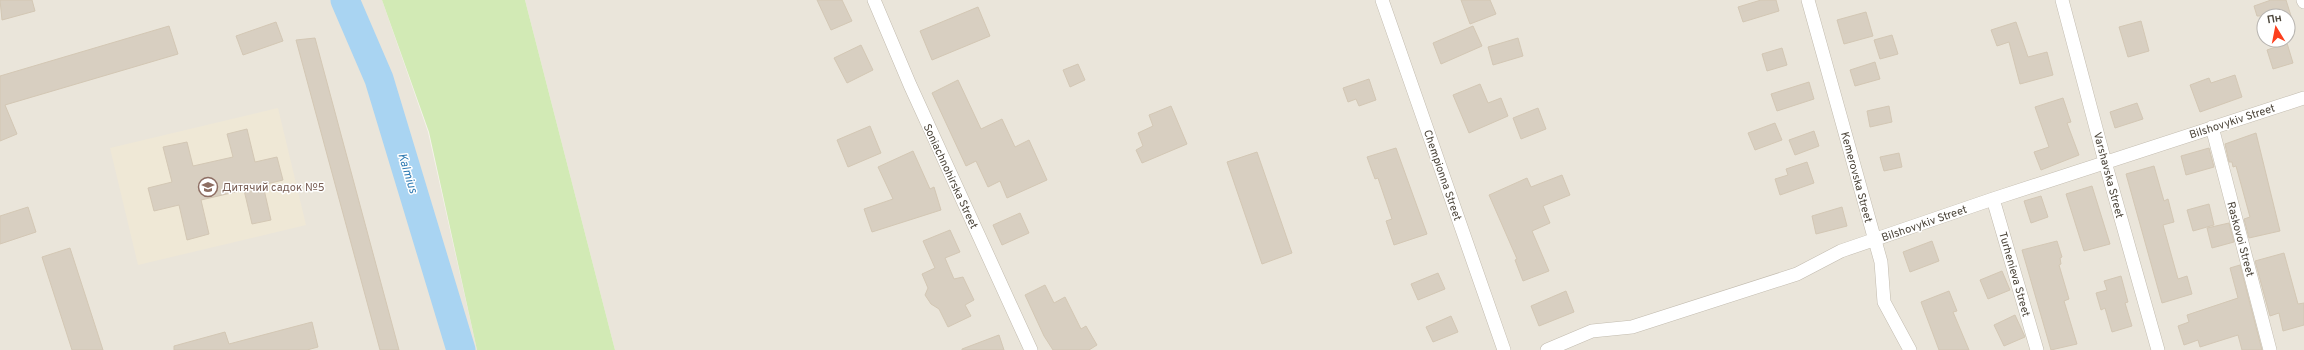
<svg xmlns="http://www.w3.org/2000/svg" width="2304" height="350" font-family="Overpass,sans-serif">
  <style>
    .residential { fill: #eae5da; fill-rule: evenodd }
    .education { fill: #efe8d6 }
    .green { fill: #d2eab5 }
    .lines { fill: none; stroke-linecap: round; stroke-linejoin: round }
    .river { stroke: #a9d4f2; stroke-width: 29 }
    .building { fill: #d8cfc1; stroke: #d3c7b4 }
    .minor-casing { stroke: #c2bbae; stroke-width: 14 }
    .minor { stroke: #fff; stroke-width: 13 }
    .labels { text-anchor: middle; stroke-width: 3; stroke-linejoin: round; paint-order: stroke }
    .street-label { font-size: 11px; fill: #4b4439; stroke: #fff }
    .education-label { font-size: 11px; fill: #785e54; stroke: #fff; text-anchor: start }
    .water-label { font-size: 12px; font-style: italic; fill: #2e7ab2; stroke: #fff }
  </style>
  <rect width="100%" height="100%" fill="#f6f3ec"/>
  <path class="residential" d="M 0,0 L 382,0 L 428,132 L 477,350 L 0,350 Z
    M 525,0 L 2304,0 L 2304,350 L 615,350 ZM 2264,16 L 2288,16 L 2288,40 L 2264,40 Z"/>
  <path class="education" d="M 278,108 L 306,225 L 138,265 L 110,148 Z"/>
  <path class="green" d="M 382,0 L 525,0 L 615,350 L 477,350 L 429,132 Z"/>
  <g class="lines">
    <path class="river" d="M 345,0 L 379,79 L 461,350"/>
  </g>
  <path class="building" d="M 0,0 L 32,0 L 35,11 L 2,20 Z
    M 817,0 L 842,0 L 852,21 L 831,30 Z
    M 1461,0 L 1490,0 L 1496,14 L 1470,24 Z
    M 1761,0 L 1776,0 L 1779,11 L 1743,22 L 1738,7 Z
    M 2271,0 L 2286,0 L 2291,16 L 2257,16 L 2254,6 Z
    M 978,7 L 990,36 L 932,60 L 920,31 Z
    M 1866,12 L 1873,36 L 1844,44 L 1837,20 Z
    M 2141,21 L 2149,51 L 2128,57 L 2119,27 Z
    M 276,22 L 283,41 L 243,55 L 236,36 Z
    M 2016,22 L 2028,57 L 2047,52 L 2053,75 L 2020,84 L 2009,42 L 1997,46 L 1991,30 Z
    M 169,26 L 178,54 L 5,105 L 17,134 L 0,141 L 0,76 Z
    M 1473,26 L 1482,46 L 1441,64 L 1433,43 Z
    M 1892,35 L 1898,54 L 1880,59 L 1874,40 Z
    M 315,38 L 399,350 L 380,350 L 296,40 Z
    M 1518,38 L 1523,56 L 1493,65 L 1488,47 Z
    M 2287,43 L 2293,63 L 2273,69 L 2267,50 Z
    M 861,45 L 873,70 L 847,83 L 834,58 Z
    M 1782,48 L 1787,65 L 1767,71 L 1762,54 Z
    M 1875,62 L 1880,79 L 1855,86 L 1850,70 Z
    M 1078,64 L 1085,80 L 1070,87 L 1063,70 Z
    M 2235,75 L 2242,97 L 2200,112 L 2190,85 L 2209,78 L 2211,83 Z
    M 1369,79 L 1376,100 L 1359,106 L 1356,99 L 1348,102 L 1343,88 Z
    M 958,80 L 981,129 L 1002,119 L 1015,147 L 1029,140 L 1047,180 L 1007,198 L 1000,181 L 988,187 L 976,161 L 966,166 L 932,93 Z
    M 1809,82 L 1814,99 L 1777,111 L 1771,94 Z
    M 1480,84 L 1488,103 L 1501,98 L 1508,116 L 1469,133 L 1453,95 Z
    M 2063,98 L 2071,122 L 2067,123 L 2079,155 L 2041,170 L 2034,152 L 2049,147 L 2035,107 Z
    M 2137,103 L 2143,119 L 2115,128 L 2110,112 Z
    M 1171,106 L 1187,144 L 1142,163 L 1136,150 L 1143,146 L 1138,133 L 1153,126 L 1149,115 Z
    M 1889,106 L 1892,122 L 1870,127 L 1867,111 Z
    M 1538,108 L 1546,129 L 1521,139 L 1513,118 Z
    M 1775,123 L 1782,140 L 1755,150 L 1748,133 Z
    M 870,126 L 881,153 L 848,167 L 837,140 Z
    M 247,129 L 255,162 L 277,157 L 283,180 L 263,185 L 271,220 L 252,224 L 244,190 L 201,200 L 209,234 L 187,240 L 179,205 L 154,211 L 148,188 L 172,182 L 163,147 L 187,142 L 193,166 L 233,157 L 227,134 Z
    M 1814,131 L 1819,146 L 1795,155 L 1789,140 Z
    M 2256,133 L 2280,231 L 2249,238 L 2244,219 L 2250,217 L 2236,166 L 2233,167 L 2232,162 L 2229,162 L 2225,144 Z
    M 1396,148 L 1427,234 L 1394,245 L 1386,221 L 1392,219 L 1378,178 L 1375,179 L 1367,157 Z
    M 2209,148 L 2214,167 L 2186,175 L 2181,156 Z
    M 913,151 L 930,189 L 934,187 L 941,210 L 872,232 L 864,209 L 893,199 L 878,167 Z
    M 1257,152 L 1292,253 L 1262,264 L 1227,162 Z
    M 1899,153 L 1902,167 L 1884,171 L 1880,157 Z
    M 1807,162 L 1814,183 L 1780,195 L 1775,179 L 1788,175 L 1786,169 Z
    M 2154,166 L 2164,201 L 2168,199 L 2174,222 L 2163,225 L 2178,279 L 2187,276 L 2192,294 L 2162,303 L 2126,174 Z
    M 1562,175 L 1570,195 L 1543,206 L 1550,223 L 1532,231 L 1549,271 L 1523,281 L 1515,260 L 1517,259 L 1489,195 L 1527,178 L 1531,187 Z
    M 2092,186 L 2110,244 L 2084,251 L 2066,194 Z
    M 2041,196 L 2048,217 L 2031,223 L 2024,201 Z
    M 2209,204 L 2214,225 L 2193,231 L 2187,210 Z
    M 28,207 L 36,232 L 0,244 L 0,216 Z
    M 1842,207 L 1847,226 L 1816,234 L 1812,216 Z
    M 1020,213 L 1029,233 L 1002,245 L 993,225 Z
    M 2229,223 L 2234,242 L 2212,248 L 2207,228 Z
    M 950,230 L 960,252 L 945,258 L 954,279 L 963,277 L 974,300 L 965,305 L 971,316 L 948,327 L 939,309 L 931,304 L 925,295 L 928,288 L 922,274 L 935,268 L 923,241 Z
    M 1932,241 L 1939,261 L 1910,272 L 1903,252 Z
    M 2057,241 L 2062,257 L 2060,258 L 2061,264 L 2059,265 L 2069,299 L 2064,301 L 2077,344 L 2051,350 L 2022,250 Z
    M 70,248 L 103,350 L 72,350 L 42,257 Z
    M 2284,253 L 2298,304 L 2304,303 L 2304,325 L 2283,331 L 2279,313 L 2270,316 L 2255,261 Z
    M 2240,265 L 2262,350 L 2242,350 L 2238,335 L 2200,347 L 2198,340 L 2184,345 L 2178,326 L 2189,322 L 2187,315 L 2238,298 L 2230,268 Z
    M 2002,271 L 2010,290 L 1988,299 L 1980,280 Z
    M 1438,273 L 1445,289 L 1418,300 L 1411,284 Z
    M 2121,276 L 2128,302 L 2125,303 L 2132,326 L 2112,332 L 2105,308 L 2101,310 L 2096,293 L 2107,290 L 2104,281 Z
    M 1045,285 L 1054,303 L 1065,297 L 1081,329 L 1086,326 L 1097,345 L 1089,350 L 1053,350 L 1044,336 L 1025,295 Z
    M 1566,291 L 1574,312 L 1539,326 L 1531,306 Z
    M 1949,291 L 1957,311 L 1953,312 L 1969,350 L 1939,350 L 1921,302 Z
    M 2015,315 L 2025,337 L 2004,346 L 1994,325 Z
    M 1451,316 L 1458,332 L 1433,342 L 1426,327 Z
    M 312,322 L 318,347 L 307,350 L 174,350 L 174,346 L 225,332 L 229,344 Z
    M 999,335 L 1004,350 L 962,350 L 962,349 Z"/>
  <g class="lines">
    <g class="minor-casing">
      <path id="minor" d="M 874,0 L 910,85 L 1031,350
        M 1382,0 L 1504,350
        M 1808,0 L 1881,262 L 1884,302 L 1910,350
        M 2062,0 L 2105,162 L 2158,350
        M 2303,0 L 2304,2
        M 2212,127 L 2270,350
        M 1993,199 L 2037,350
        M 1547,350 L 1592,331 L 1632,327 L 1797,274 L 1841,251 L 1993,199 L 2304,98"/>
    </g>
    <use href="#minor" class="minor"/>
  </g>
  <defs>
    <g id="school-ring" transform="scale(1)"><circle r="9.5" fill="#fff" stroke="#8d6e63" stroke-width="1.5"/><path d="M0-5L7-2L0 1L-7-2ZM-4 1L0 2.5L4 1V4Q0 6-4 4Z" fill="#8d6e63"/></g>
  </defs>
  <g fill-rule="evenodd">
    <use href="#school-ring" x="208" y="187"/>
  </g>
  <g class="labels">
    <g class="street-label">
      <text transform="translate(2232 121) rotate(-18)" y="4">Bilshovykiv Street</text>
      <text transform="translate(1443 175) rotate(71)" y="4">Chempionna Street</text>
      <text transform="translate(2109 175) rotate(75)" y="4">Varshavska Street</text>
      <text transform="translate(951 176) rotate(65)" y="4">Soniachnohirska Street</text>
      <text transform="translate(1857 177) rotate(75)" y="4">Kemerovska Street</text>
      <text transform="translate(1924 223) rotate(-19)" y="4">Bilshovykiv Street</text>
      <text transform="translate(2241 239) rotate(75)" y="4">Raskovoi Street</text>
      <text transform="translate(2015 274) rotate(74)" y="4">Turhenieva Street</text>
    </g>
    <g class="education-label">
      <text x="222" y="191">Дитячий садок №5</text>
    </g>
    <g class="water-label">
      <text transform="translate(408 173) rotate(73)" y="4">Kalmius</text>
    </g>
  </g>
  <g transform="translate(2276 28) rotate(350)"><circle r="19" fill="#ffffff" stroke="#b7b4b0"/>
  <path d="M0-3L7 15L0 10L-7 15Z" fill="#fc3f1d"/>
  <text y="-6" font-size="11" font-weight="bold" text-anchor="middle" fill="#4b4439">Пн</text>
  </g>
</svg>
